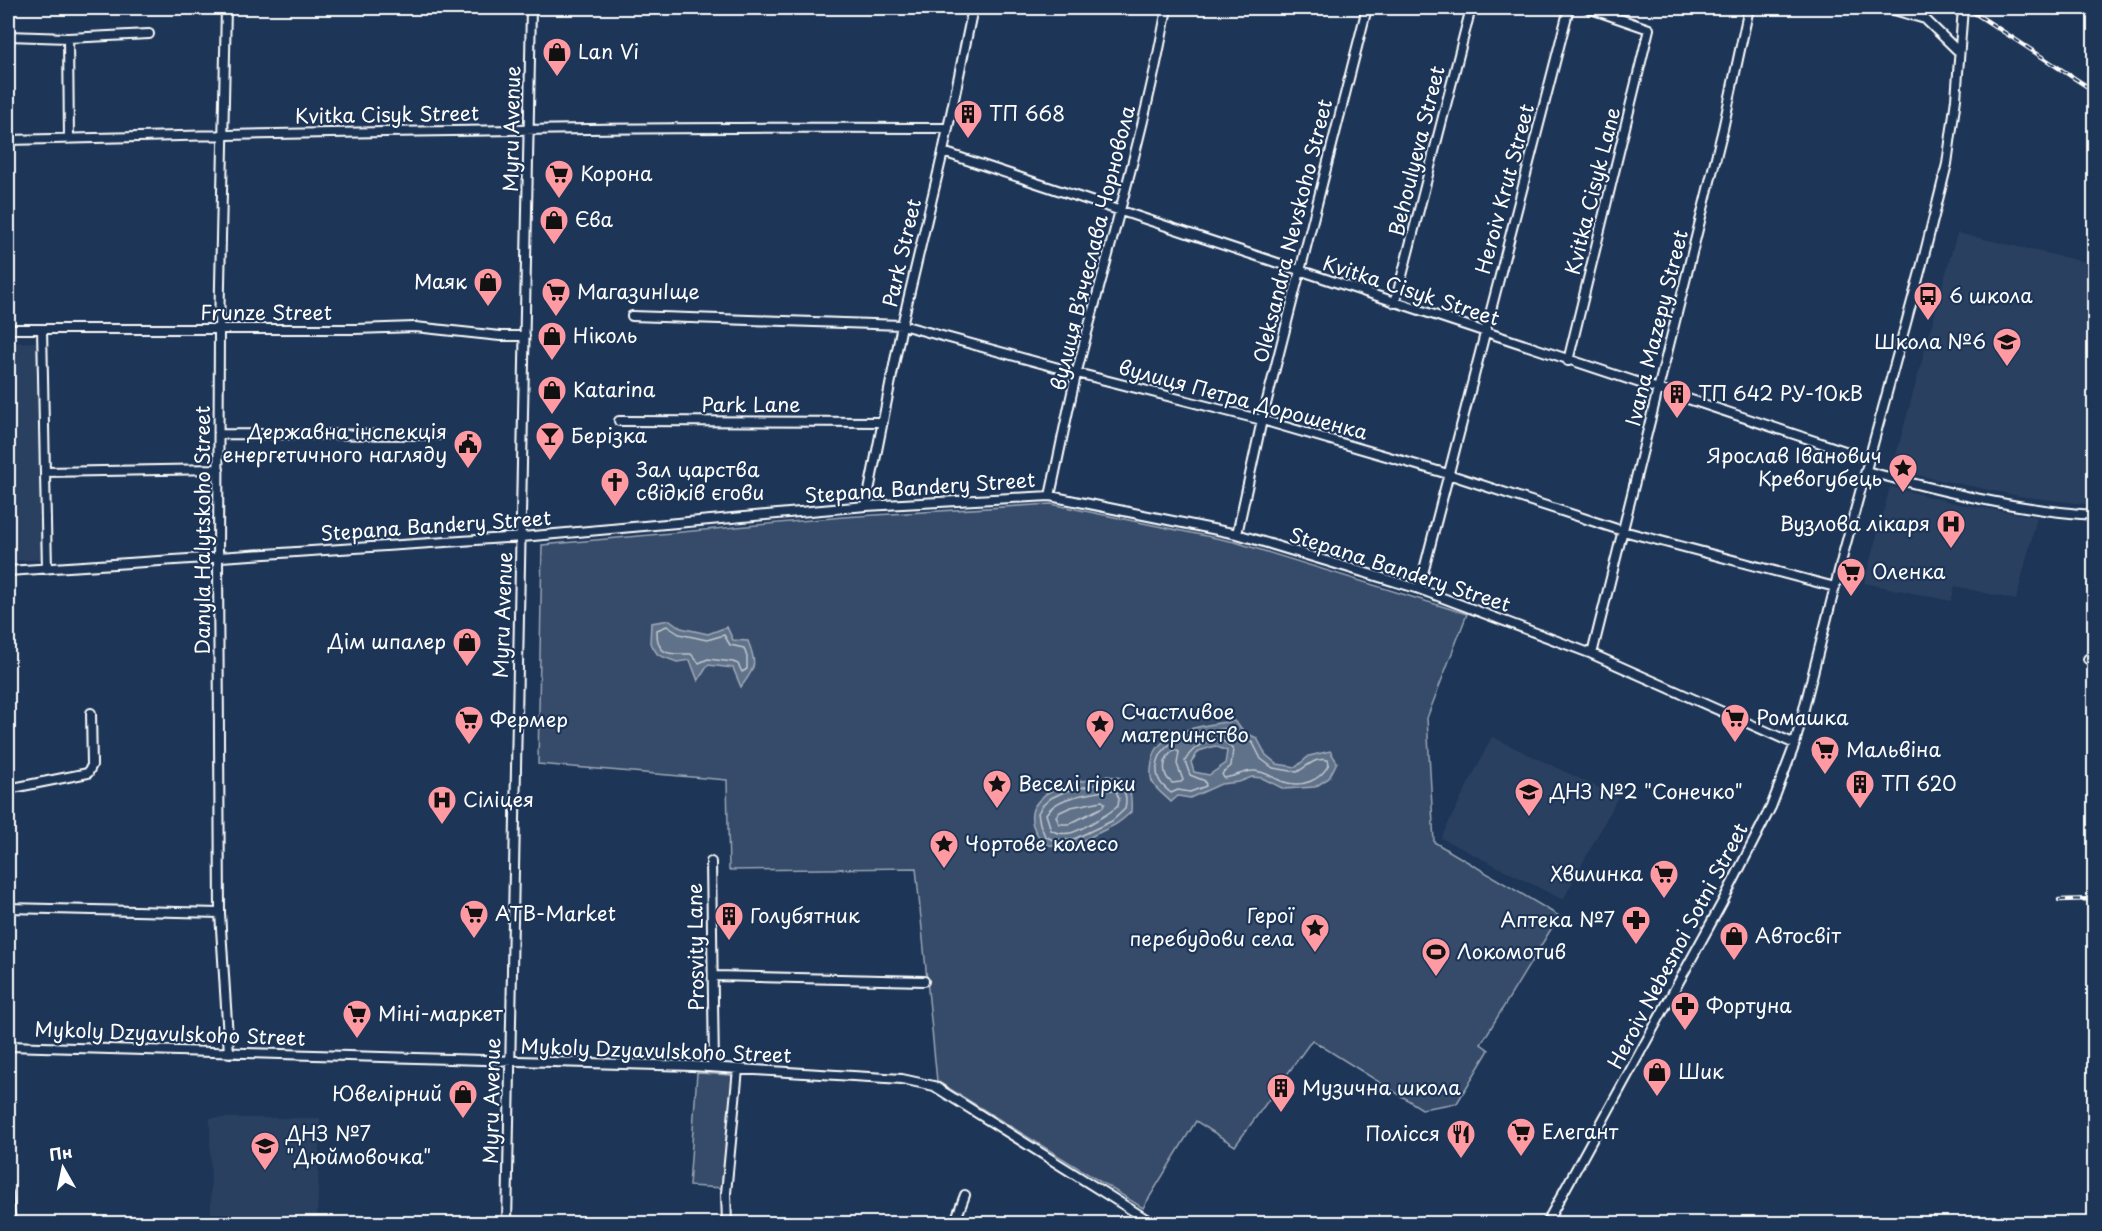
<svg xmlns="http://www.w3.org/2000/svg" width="2102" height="1231" font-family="'Playpen Sans',sans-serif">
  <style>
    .built { fill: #2a4161 }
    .green { fill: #364b69; stroke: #9aa5b4; stroke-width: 1.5 }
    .water { fill: #617289; stroke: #a0aab8; stroke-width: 1.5; fill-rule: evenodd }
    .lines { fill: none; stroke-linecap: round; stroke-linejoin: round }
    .shore { stroke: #c0c7d0; stroke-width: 1.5 }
    .street-casing { stroke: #fff; stroke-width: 12 }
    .street { stroke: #1d3557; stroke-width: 8 }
    .rail-casing { stroke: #fff; stroke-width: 4.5 }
    .rail { stroke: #1d3557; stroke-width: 2; stroke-dasharray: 7; stroke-linecap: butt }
    .labels { text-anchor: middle; stroke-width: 4.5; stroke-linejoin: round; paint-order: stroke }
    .poi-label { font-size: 20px; fill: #fff; stroke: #1d3557; text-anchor: start }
    .street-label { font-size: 20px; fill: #fff; stroke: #1d3557 }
  </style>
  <rect width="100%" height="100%" fill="#1d3557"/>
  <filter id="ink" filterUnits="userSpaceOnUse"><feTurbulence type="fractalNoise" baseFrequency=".0167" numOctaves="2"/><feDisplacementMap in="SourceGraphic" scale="12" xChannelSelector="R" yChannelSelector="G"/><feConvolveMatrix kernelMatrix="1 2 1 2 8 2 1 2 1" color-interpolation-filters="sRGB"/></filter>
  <g filter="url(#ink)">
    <path class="built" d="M 1957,233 L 2094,264 L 2094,505 L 2019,496 L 1892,470 Z
      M 37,342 L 44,559 L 8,561 L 8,343 Z
      M 1890,487 L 1959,504 L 2037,517 L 2016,600 L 1955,586 L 1951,601 L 1864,583 Z
      M 1492,737 L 1618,797 L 1563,900 L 1441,838 Z
      M 210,1118 L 320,1118 L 317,1223 L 211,1223 Z"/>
    <path class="green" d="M 1051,504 L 1235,542 L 1467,614 L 1427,718 L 1434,842 L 1559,916 L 1481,1044 L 1489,1050 L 1457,1103 L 1422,1109 L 1312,1040 L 1235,1146 L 1196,1121 L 1143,1208 L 937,1081 L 916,868 L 729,870 L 727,780 L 538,764 L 542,545 L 843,517 Z
      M 697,1073 L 731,1075 L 734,1081 L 724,1188 L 689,1186 Z"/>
    <path class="water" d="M 670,620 L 681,628 L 708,634 L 727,627 L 733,640 L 748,641 C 757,664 756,667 741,687 L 733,668 L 708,665 L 698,681 L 690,660 L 677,662 L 658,655 L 650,643 L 651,623 Z
      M 1234,721 L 1246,733 L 1257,738 L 1266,755 L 1277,764 L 1296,767 L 1309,756 L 1330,751 L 1337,762 L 1329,778 L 1315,787 L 1284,789 L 1262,778 L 1252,777 L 1239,782 L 1221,784 L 1190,798 L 1178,796 L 1171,802 C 1165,796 1158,791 1154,785 C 1149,778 1151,770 1152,762 C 1156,729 1207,725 1234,721 ZM 1215,746 L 1227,751 L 1225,764 L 1209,775 L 1194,772 L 1191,762 L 1199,751 Z
      M 1107,776 L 1122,778 C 1131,789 1132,797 1131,812 C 1117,825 1113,826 1096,834 C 1081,842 1071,849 1053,846 C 1039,844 1028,823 1033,809 C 1036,803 1043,795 1049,792 C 1065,782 1089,781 1107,776 Z"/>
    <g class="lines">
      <path class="shore" d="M 667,626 L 679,634 L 707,640 L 724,635 L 730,645 L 744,648 L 747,657 L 747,669 L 742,672 L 738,664 L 733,662 L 708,659 L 699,663 L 691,654 C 671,654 656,657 657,630 Z
        M 1230,728 L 1243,738 L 1253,743 L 1261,759 L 1273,768 L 1297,772 C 1308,766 1315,757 1328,760 L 1329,764 C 1321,780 1303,788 1284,782 C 1274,779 1264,770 1253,771 C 1245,771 1234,777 1224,778 L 1222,774 L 1231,766 L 1233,750 C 1220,730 1193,744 1185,761 L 1190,775 L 1205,781 L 1206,786 L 1190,792 L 1178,790 L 1171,793 C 1161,785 1156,779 1157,766 C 1161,734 1205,732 1230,728 Z
        M 1175,750 L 1179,752 L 1177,764 L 1183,780 L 1181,782 L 1172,783 C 1161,775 1162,757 1175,750 Z
        M 1108,782 L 1120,784 C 1126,792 1127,799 1125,809 L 1112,821 L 1072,840 L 1053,840 L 1045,836 L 1040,824 L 1038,813 L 1042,806 L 1051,798 L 1066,791 Z
        M 1108,790 L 1116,791 L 1119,799 L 1118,806 C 1112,812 1078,832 1070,833 C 1064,834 1056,833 1051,830 L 1046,814 C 1058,795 1088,795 1108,790 Z
        M 1102,801 L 1105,803 L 1103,807 L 1069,824 L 1059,824 L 1056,816 L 1060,812 L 1071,807 Z"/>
      <g class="street-casing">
        <path id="street" d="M 226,8 L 219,330 L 218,559 L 220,913 L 229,1053
          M 1887,8 L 1925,19 L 1959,52
          M 8,36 L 68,38 L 149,34
          M 68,38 L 69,139
          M 8,140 C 321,132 634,126 948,128
          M 943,152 L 1869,459
          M 1395,303 L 1471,8
          M 632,316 L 902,325 L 1077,373 L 1262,420 L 1448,474 L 1623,531 L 1835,587
          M 8,329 L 356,329 L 415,327 L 500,336 L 525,336
          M 42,329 L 47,569
          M 1568,361 L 1649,29 L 1588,8
          M 619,421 L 883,422
          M 220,434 L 439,435
          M 1866,471 C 1940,491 2017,510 2094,515
          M 45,472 L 219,469
          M 1050,496 C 1059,455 1067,413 1077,371 C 1108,250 1145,131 1167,8
          M 866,506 L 902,325 L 943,152 L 973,8
          M 1237,534 L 1262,420 L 1367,8
          M 8,571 L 522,537 L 866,506 L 1050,496 L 1237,534 L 1419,589 L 1592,654 L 1795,744
          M 1419,589 L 1569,8
          M 1592,654 L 1723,129 L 1749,8
          M 2088,659 L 2094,660
          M 8,789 L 88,773 L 92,765 L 91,713
          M 711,862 L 714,1067
          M 8,908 L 220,913
          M 714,976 L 924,981
          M 8,1046 L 692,1066 L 902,1079 L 934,1086 L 1154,1224
          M 8,1193 L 11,1224
          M 507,1224 L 531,8
          M 727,1224 L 726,1193 L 738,1069
          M 954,1224 L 965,1195
          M 1546,1224 L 1722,903 L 1771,807 L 1795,744 L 1844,551 L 1921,268 L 1947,164 L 1956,99 L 1963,8"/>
      </g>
      <use href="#street" class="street"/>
      <g class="rail-casing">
        <path id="rail" d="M 1967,8 L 2094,91
          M 2059,900 L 2094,899"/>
      </g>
      <use href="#rail" class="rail"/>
    </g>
  </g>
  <defs>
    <g id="shop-pin" transform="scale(1.5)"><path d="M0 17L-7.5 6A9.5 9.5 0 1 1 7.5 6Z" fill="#ff9aa2" stroke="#1d3557"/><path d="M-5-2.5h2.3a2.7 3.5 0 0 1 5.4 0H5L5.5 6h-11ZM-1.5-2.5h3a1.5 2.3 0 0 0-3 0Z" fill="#111"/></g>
    <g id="building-pin" transform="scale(1.5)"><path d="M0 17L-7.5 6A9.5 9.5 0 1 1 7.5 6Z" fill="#ff9aa2" stroke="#1d3557"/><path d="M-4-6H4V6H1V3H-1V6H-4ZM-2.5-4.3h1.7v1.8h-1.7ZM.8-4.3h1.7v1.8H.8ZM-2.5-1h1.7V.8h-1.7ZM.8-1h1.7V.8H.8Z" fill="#111"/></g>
    <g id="supermarket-pin" transform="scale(1.5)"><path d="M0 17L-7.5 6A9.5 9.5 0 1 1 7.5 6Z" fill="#ff9aa2" stroke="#1d3557"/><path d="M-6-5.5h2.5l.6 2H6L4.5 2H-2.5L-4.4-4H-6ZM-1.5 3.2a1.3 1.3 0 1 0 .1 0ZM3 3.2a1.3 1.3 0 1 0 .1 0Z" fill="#111"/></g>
    <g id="bus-pin" transform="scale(1.5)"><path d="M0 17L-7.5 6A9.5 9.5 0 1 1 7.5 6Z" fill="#ff9aa2" stroke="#1d3557"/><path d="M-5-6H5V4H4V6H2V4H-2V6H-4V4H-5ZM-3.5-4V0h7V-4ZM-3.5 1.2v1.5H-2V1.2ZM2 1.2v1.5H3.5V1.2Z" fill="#111"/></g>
    <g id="school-pin" transform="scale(1.5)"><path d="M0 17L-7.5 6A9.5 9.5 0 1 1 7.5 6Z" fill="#ff9aa2" stroke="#1d3557"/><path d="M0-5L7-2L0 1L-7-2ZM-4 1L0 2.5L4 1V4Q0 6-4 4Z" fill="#111"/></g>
    <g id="bar-pin" transform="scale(1.5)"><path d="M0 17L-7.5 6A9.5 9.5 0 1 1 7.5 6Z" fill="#ff9aa2" stroke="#1d3557"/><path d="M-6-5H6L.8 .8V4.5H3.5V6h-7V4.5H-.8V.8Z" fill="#111"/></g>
    <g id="civic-pin" transform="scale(1.5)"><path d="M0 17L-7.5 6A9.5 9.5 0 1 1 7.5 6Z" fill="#ff9aa2" stroke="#1d3557"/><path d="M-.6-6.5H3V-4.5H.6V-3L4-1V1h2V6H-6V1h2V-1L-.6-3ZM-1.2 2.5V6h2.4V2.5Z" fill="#111"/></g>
    <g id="sight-pin" transform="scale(1.5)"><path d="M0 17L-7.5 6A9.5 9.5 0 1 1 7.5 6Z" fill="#ff9aa2" stroke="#1d3557"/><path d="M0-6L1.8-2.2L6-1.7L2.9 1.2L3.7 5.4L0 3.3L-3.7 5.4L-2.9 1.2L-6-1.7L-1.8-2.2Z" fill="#111"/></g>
    <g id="church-pin" transform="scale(1.5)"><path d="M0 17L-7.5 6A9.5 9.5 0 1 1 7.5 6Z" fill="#ff9aa2" stroke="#1d3557"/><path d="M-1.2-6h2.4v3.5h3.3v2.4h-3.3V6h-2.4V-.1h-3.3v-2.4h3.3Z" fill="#111"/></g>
    <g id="hospital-pin" transform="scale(1.5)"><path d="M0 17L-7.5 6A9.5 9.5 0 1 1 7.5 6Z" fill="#ff9aa2" stroke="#1d3557"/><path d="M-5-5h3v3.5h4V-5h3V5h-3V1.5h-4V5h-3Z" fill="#111"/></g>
    <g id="pharmacy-pin" transform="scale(1.5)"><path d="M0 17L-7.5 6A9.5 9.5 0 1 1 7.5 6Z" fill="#ff9aa2" stroke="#1d3557"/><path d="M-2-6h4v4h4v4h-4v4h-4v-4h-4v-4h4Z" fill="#111"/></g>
    <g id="stadium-pin" transform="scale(1.5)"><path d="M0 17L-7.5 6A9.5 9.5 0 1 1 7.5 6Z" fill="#ff9aa2" stroke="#1d3557"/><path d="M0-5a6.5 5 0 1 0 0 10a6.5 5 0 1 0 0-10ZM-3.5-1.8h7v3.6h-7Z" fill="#111"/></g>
    <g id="restaurant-pin" transform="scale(1.5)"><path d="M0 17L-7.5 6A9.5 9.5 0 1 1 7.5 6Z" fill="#ff9aa2" stroke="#1d3557"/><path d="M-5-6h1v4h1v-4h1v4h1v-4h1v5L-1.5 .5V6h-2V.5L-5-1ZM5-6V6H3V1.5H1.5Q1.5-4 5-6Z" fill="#111"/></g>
  </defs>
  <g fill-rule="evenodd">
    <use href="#shop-pin" x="557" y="52"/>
    <use href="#building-pin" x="968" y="114"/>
    <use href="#supermarket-pin" x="559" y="174"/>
    <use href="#shop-pin" x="554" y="220"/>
    <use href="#shop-pin" x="488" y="282"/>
    <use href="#supermarket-pin" x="556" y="292"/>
    <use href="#bus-pin" x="1928" y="296"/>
    <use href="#shop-pin" x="552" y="336"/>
    <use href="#school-pin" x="2007" y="342"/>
    <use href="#shop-pin" x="552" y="390"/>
    <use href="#building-pin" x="1677" y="394"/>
    <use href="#bar-pin" x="550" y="436"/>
    <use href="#civic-pin" x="468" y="444"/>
    <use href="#sight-pin" x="1903" y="468"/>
    <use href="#church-pin" x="615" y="482"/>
    <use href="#hospital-pin" x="1951" y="524"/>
    <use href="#supermarket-pin" x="1851" y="572"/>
    <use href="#shop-pin" x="467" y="642"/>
    <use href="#supermarket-pin" x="1735" y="718"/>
    <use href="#supermarket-pin" x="469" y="720"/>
    <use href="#sight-pin" x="1100" y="724"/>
    <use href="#supermarket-pin" x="1825" y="750"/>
    <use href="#sight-pin" x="997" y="784"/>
    <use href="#building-pin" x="1860" y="784"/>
    <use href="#school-pin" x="1529" y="792"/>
    <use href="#hospital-pin" x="442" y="800"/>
    <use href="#sight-pin" x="944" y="844"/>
    <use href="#supermarket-pin" x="1664" y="874"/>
    <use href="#supermarket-pin" x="474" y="914"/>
    <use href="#building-pin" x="729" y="916"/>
    <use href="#pharmacy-pin" x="1636" y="920"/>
    <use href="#sight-pin" x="1315" y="928"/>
    <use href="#shop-pin" x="1734" y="936"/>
    <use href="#stadium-pin" x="1436" y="952"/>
    <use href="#pharmacy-pin" x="1685" y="1006"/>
    <use href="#supermarket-pin" x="357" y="1014"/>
    <use href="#shop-pin" x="1657" y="1072"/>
    <use href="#building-pin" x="1281" y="1088"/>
    <use href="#shop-pin" x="463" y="1094"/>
    <use href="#supermarket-pin" x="1521" y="1132"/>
    <use href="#restaurant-pin" x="1461" y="1134"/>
    <use href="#school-pin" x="265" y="1146"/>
  </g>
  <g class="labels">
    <g class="poi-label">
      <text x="578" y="59">Lan Vi</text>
      <text x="989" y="121">ТП 668</text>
      <text x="580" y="181">Корона</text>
      <text x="575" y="227">Єва</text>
      <text x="467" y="289" text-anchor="end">Маяк</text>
      <text x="577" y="299">МагазинІще</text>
      <text x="1949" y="303">6 школа</text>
      <text x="573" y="343">Ніколь</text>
      <text x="1986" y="349" text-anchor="end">Школа №6</text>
      <text x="573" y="397">Katarina</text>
      <text x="1698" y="401">ТП 642 РУ-10кВ</text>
      <text x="447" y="439" text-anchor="end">Державна інспекція<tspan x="447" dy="23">енергетичного нагляду</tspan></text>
      <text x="571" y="443">Берізка</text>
      <text x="1882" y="463" text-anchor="end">Ярослав Іванович<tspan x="1882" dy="23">Кревогубець</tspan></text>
      <text x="636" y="477">Зал царства<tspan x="636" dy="23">свідків єгови</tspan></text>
      <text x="1930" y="531" text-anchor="end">Вузлова лікаря</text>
      <text x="1872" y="579">Оленка</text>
      <text x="446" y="649" text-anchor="end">Дім шпалер</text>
      <text x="1121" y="719">Счастливое<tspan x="1121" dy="23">материнство</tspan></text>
      <text x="1756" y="725">Ромашка</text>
      <text x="490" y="727">Фермер</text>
      <text x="1846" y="757">Мальвіна</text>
      <text x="1018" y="791">Веселі гірки</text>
      <text x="1881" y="791">ТП 620</text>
      <text x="1550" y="799">ДНЗ №2 "Сонечко"</text>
      <text x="463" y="807">Сіліцея</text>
      <text x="965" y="851">Чортове колесо</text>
      <text x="1643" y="881" text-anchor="end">Хвилинка</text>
      <text x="495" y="921">ATB-Market</text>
      <text x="750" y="923">Голубятник</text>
      <text x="1294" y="923" text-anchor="end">Герої<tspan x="1294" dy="23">перебудови села</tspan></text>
      <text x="1615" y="927" text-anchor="end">Аптека №7</text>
      <text x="1755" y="943">Автосвіт</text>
      <text x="1457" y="959">Локомотив</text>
      <text x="1706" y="1013">Фортуна</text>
      <text x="378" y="1021">Міні-маркет</text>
      <text x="1678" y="1079">Шик</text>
      <text x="1302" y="1095">Музична школа</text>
      <text x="442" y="1101" text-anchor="end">Ювелірний</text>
      <text x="1542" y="1139">Елегант</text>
      <text x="286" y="1141">ДНЗ №7<tspan x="286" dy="23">"Дюймовочка"</tspan></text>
      <text x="1440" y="1141" text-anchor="end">Полісся</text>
    </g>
    <g class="street-label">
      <text transform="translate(387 115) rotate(-1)" y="7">Kvitka Cisyk Street</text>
      <text transform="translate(512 129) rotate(-89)" y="7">Myru Avenue</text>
      <text transform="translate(1417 151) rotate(-76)" y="7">Behoulyeva Street</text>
      <text transform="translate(1505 189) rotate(-75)" y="7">Heroiv Krut Street</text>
      <text transform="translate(1593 191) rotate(-76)" y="7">Kvitka Cisyk Lane</text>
      <text transform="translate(1293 231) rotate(-76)" y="7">Oleksandra Nevskoho Street</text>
      <text transform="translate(1093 248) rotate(-76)" y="7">вулиця Вʼячеслава Чорновола</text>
      <text transform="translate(902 253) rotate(-77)" y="7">Park Street</text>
      <text transform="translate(1411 291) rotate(18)" y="7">Kvitka Cisyk Street</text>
      <text x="266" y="320">Frunze Street</text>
      <text transform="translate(1657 328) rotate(-76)" y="7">Ivana Mazepy Street</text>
      <text transform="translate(1243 400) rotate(15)" y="7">вулиця Петра Дорошенка</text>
      <text x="751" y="412">Park Lane</text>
      <text transform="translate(920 488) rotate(-4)" y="7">Stepana Bandery Street</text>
      <text transform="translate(436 526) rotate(-4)" y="7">Stepana Bandery Street</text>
      <text transform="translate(203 530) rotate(-90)" y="7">Danyla Halytskoho Street</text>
      <text transform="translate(1400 570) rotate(18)" y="7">Stepana Bandery Street</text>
      <text transform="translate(503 615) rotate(-88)" y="7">Myru Avenue</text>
      <text transform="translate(1678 946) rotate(-62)" y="7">Heroiv Nebesnoi Sotni Street</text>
      <text transform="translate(696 947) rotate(-91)" y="7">Prosvity Lane</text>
      <text transform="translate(170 1034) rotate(2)" y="7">Mykoly Dzyavulskoho Street</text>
      <text transform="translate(656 1051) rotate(2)" y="7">Mykoly Dzyavulskoho Street</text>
      <text transform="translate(492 1101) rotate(-89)" y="7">Myru Avenue</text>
    </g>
  </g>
  <rect width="2102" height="1231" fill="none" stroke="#1d3557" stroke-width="30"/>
  <rect x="15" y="15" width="2072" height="1201" fill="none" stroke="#fff" stroke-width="2" filter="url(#ink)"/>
  <g transform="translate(63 1168) rotate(351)" stroke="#1d3557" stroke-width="4.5" paint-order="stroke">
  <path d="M0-4.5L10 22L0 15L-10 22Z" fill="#ffffff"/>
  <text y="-9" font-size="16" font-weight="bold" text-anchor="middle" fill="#ffffff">Пн</text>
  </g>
</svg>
